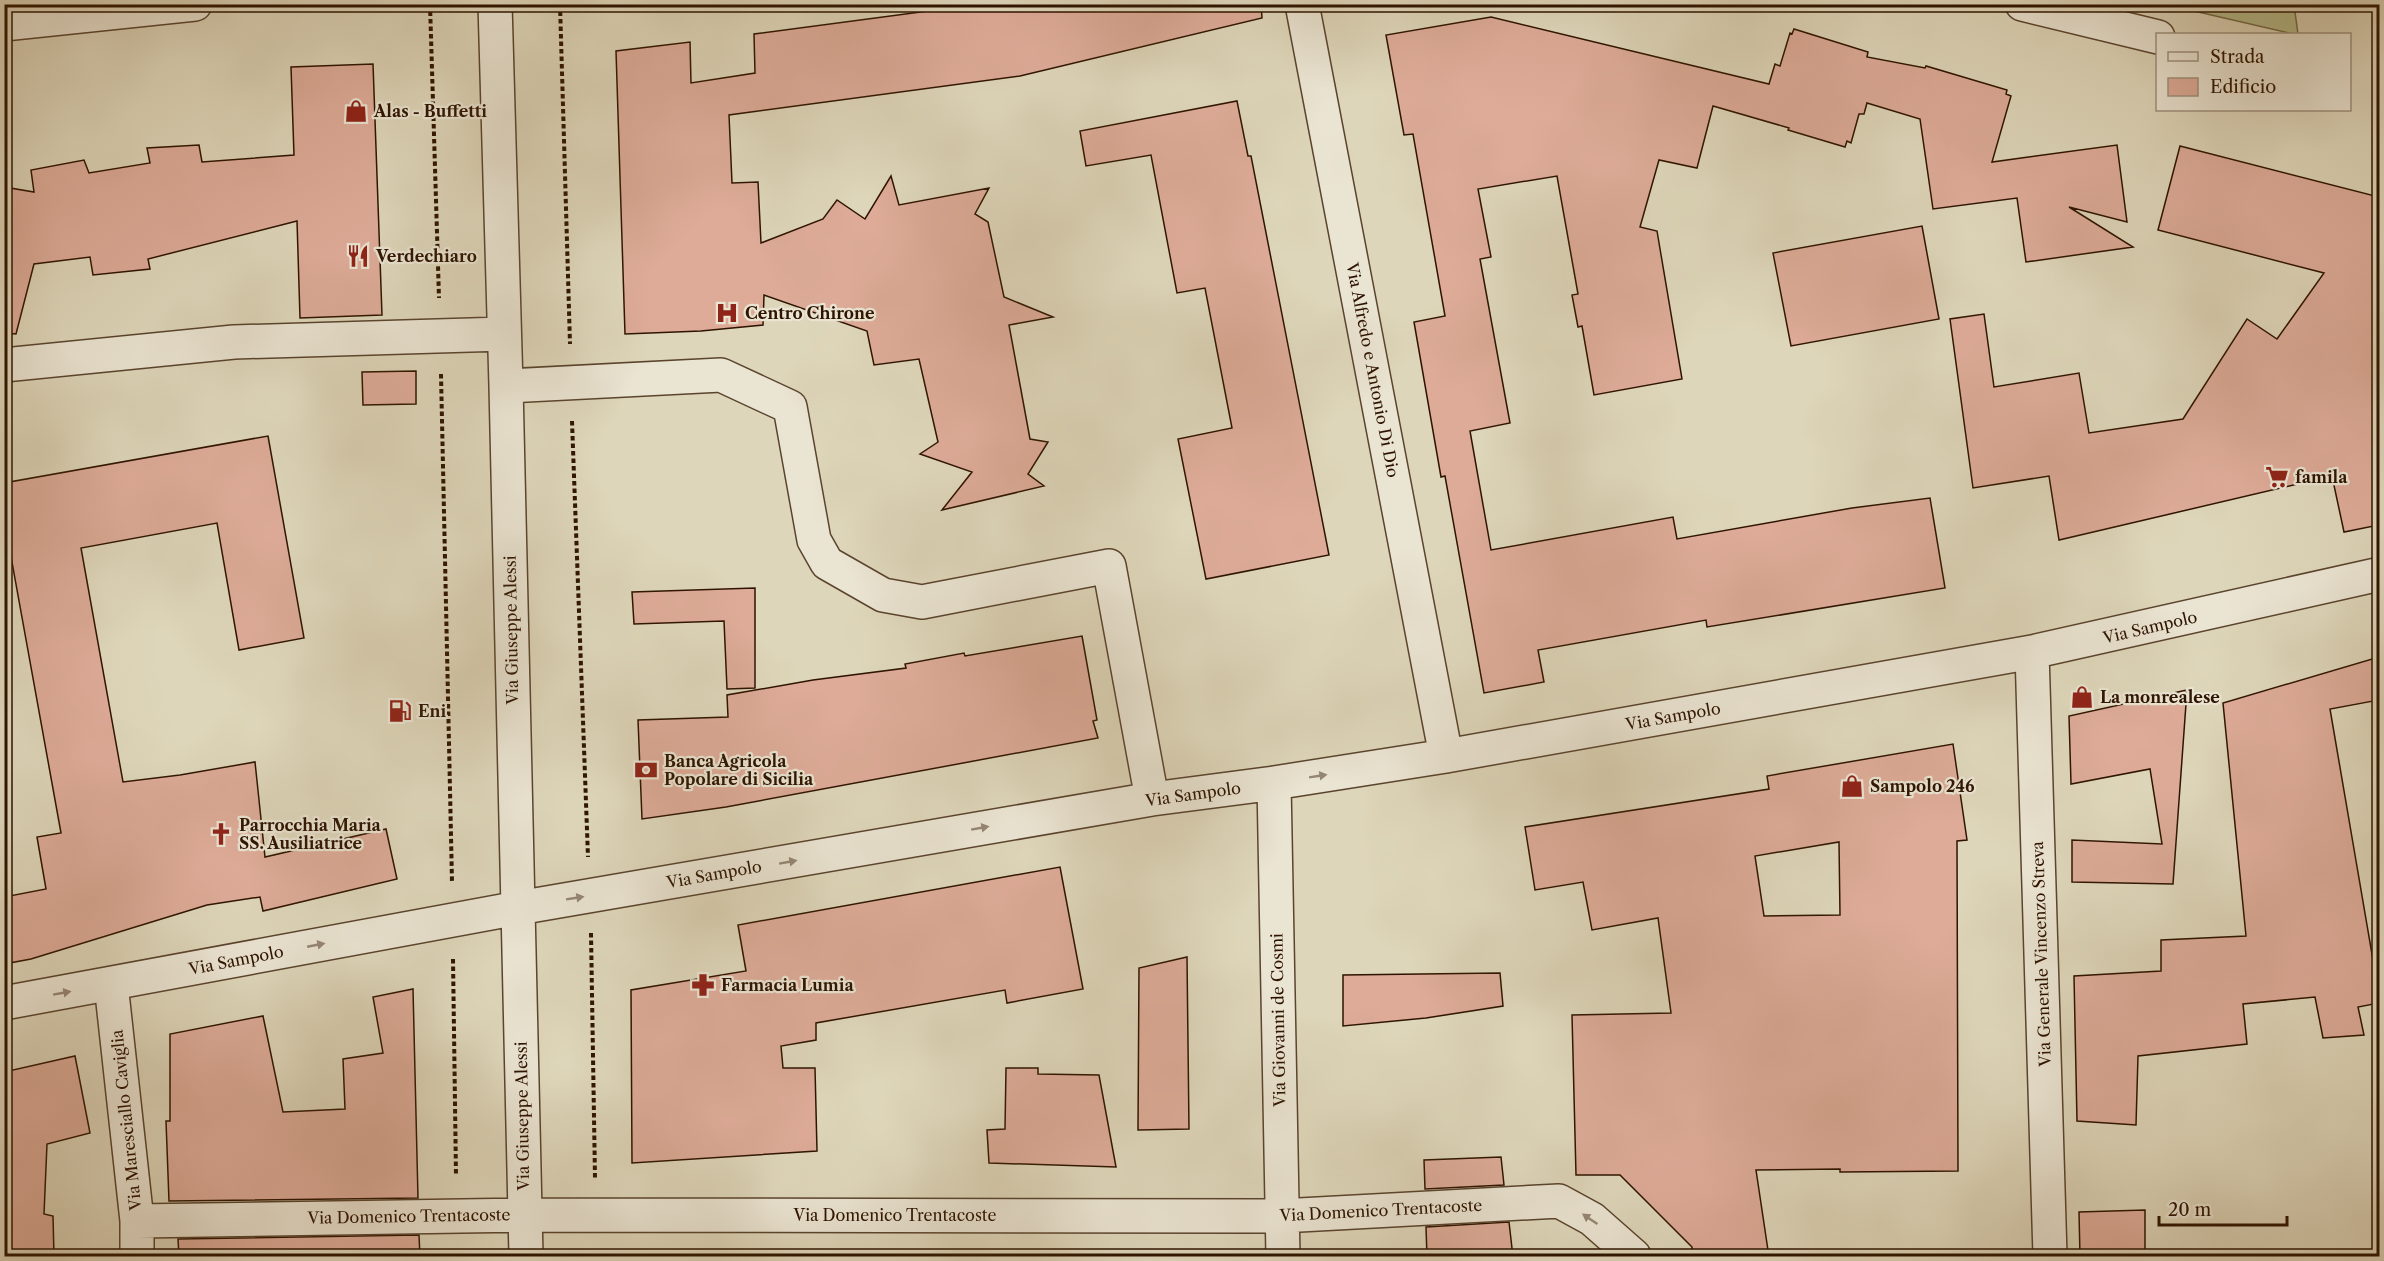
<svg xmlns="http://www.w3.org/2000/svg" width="2384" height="1261" font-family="'Libre Caslon Text',serif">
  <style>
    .grass { fill: #b6bc8c; stroke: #726846; stroke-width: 1.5 }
    .building { fill: #ddab98; stroke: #2e1400; stroke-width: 1.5; fill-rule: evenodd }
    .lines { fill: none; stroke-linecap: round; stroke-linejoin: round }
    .minor-casing { stroke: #5a442e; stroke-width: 36 }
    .path { stroke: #2e1400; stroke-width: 4; stroke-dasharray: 4.5 3; stroke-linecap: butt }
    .minor { stroke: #eae4d2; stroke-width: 33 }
    .oneway { fill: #958674 }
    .labels { text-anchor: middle; stroke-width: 4.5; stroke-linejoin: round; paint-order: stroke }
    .poi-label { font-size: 16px; font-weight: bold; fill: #2e1400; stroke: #eae4d2; text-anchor: start }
    .street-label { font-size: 16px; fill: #2e1400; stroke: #eae4d2 }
  </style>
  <rect width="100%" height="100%" fill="#ded6ba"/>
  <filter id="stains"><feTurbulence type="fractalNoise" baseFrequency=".00333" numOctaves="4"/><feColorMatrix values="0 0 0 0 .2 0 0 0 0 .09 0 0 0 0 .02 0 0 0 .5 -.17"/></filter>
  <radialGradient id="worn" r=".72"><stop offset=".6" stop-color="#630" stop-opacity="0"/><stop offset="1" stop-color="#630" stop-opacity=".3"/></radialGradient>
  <path class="grass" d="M 2168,5 L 2294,5 L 2298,34 L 2293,34 Z"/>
  <path class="building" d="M 981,4 L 1261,4 L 1262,18 L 1020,76 L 729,115 L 732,183 L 758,182 L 761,243 L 823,219 L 837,200 L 865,219 L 891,176 L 899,205 L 989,188 L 975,214 L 988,222 L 1004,297 L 1053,317 L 1009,325 L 1030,439 L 1048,442 L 1028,474 L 1044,486 L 942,510 L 972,472 L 920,454 L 938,442 L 919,359 L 874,365 L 867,331 L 764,295 L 763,325 L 701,331 L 625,334 L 616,51 L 690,42 L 691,83 L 755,73 L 754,34 Z
    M 1491,17 L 1769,84 L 1775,64 L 1780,66 L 1790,33 L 1792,34 L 1794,29 L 1868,52 L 1867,57 L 1925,68 L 1926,66 L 2007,90 L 2006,94 L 2011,96 L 1992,162 L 2117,145 L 2127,222 L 2069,207 L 2133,247 L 2026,262 L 2017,198 L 1933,209 L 1920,119 L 1867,103 L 1864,114 L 1859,114 L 1851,143 L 1847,141 L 1845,147 L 1788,130 L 1789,128 L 1713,106 L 1697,168 L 1659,160 L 1640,227 L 1657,231 L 1682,379 L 1594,395 L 1582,326 L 1578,327 L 1572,295 L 1578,294 L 1557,176 L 1478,189 L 1491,257 L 1480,259 L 1510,423 L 1470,431 L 1491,550 L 1673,517 L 1677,539 L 1852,508 L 1930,498 L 1945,588 L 1707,627 L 1706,620 L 1538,650 L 1544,682 L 1484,693 L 1445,476 L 1441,477 L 1414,322 L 1445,316 L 1413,134 L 1404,135 L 1386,35 Z
    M 373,64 L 382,315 L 300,318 L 297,221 L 148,259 L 150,269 L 93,275 L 90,257 L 34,264 L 16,334 L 4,333 L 4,187 L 34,192 L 31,170 L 84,160 L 89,173 L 150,163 L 147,148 L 199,145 L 202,162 L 294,155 L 291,67 Z
    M 1237,101 L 1248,156 L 1251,156 L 1329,555 L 1206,579 L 1178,439 L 1232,428 L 1205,288 L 1177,293 L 1151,155 L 1086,166 L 1080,131 Z
    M 2180,146 L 2379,197 L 2379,525 L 2344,532 L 2332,476 L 2059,540 L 2049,476 L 1973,488 L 1950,319 L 1984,314 L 1994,387 L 2079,373 L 2089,433 L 2183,419 L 2247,319 L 2277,339 L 2324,273 L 2158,230 Z
    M 1922,226 L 1939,319 L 1791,346 L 1773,253 Z
    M 416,371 L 416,404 L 363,405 L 362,372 Z
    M 268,436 L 304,638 L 239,650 L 217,523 L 81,548 L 123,782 L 180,775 L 255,762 L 265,857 L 386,829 L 397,879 L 263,911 L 260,897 L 207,905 L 31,959 L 4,964 L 4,897 L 46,889 L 37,837 L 61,833 L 4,518 L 4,483 Z
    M 755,588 L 755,688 L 727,689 L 724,621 L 634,624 L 632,592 Z
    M 1082,636 L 1097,720 L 1093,721 L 1098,738 L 726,807 L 642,819 L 638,720 L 728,717 L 727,695 L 813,680 L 906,668 L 905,664 L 964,653 L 965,656 Z
    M 2379,657 L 2379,700 L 2330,709 L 2379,995 L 2379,1003 L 2358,1007 L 2364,1035 L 2323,1038 L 2315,997 L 2243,1004 L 2247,1044 L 2138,1056 L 2136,1125 L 2077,1121 L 2074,976 L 2161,971 L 2161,940 L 2246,936 L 2223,703 Z
    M 2187,690 L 2173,884 L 2072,882 L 2072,840 L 2162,844 L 2150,769 L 2071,784 L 2069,716 Z
    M 1953,744 L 1967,840 L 1957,841 L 1958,1171 L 1840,1172 L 1840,1169 L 1756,1170 L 1769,1257 L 1692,1257 L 1692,1247 L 1620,1175 L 1576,1175 L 1572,1015 L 1671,1013 L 1658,918 L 1592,930 L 1583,882 L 1535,890 L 1525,827 L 1769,789 L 1767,776 ZM 1839,842 L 1840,915 L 1764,916 L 1755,856 Z
    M 1060,867 L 1083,989 L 1007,1003 L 1005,990 L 816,1023 L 816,1040 L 781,1046 L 783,1068 L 815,1068 L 817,1151 L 632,1163 L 631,990 L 746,971 L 738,925 Z
    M 1187,957 L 1189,1129 L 1138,1130 L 1139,968 Z
    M 1500,973 L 1503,1006 L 1426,1018 L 1343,1026 L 1343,975 Z
    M 413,989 L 418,1198 L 169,1201 L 166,1121 L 170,1121 L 170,1034 L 263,1016 L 283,1112 L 345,1109 L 343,1059 L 383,1053 L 373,997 Z
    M 75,1056 L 90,1133 L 47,1144 L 44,1214 L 53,1216 L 54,1257 L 4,1257 L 4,1072 Z
    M 1006,1068 L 1038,1068 L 1038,1074 L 1099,1075 L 1116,1167 L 989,1163 L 987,1130 L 1005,1129 Z
    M 1501,1157 L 1504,1185 L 1425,1189 L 1424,1160 Z
    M 2145,1210 L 2145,1257 L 2080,1257 L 2079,1212 Z
    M 1509,1222 L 1513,1257 L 1427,1257 L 1426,1227 Z
    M 419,1235 L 420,1257 L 179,1257 L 178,1239 Z"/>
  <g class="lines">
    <g class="minor-casing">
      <path id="minor" d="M 495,4 L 506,386 L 526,1256
        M 1302,4 L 1446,756
        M 2022,4 L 2158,37
        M 4,24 L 195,4
        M 4,365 L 234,342 L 504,334
        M 506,386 L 721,375 L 790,407 L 814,540 L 827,563 L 883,595 L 922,602 L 1109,566 L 1152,799
        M 2032,652 L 2050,1256
        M 1274,783 L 1283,1256
        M 111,984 L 137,1221 L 137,1256
        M 4,1003 L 518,908 L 1152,799 L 1274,783 L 1446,756 L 2032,652 L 2380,574
        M 137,1221 L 525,1215 L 1281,1216 L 1559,1201 L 1592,1219 L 1634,1256"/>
    </g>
    <path class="path" d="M 430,4 L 439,298
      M 560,4 L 570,344
      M 441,374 L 452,882
      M 572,421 L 588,857
      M 591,933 L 595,1178
      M 453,959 L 456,1176"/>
    <use href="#minor" class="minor"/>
  </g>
  <defs><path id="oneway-solid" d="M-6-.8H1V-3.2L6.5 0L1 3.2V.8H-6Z" transform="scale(1.5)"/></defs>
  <g class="oneway">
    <use href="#oneway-solid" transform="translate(1318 776) rotate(-9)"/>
    <use href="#oneway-solid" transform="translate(980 828) rotate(-10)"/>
    <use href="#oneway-solid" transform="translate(788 862) rotate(-10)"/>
    <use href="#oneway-solid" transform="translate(575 898) rotate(-9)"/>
    <use href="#oneway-solid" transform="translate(316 945) rotate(-11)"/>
    <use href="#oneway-solid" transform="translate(62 993) rotate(-10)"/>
    <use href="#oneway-solid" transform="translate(1590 1219) rotate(-146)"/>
  </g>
  <defs>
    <g id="shop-bare" transform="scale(1.8)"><path d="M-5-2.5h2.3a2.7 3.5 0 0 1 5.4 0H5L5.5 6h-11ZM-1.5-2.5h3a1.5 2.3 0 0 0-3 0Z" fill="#8f2418" stroke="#eae4d2" stroke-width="2.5" paint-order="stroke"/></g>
    <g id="restaurant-bare" transform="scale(1.8)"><path d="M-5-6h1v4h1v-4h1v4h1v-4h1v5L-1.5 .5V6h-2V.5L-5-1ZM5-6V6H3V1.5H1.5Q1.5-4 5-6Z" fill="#8f2418" stroke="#eae4d2" stroke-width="2.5" paint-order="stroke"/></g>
    <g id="hospital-bare" transform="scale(1.8)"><path d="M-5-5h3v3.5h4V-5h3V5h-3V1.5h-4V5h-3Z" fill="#8f2418" stroke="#eae4d2" stroke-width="2.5" paint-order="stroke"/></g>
    <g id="supermarket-bare" transform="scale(1.8)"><path d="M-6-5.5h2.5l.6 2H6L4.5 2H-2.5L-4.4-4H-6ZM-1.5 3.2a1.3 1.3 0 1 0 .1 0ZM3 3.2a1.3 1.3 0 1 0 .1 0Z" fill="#8f2418" stroke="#eae4d2" stroke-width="2.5" paint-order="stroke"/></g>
    <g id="fuel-bare" transform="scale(1.8)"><path d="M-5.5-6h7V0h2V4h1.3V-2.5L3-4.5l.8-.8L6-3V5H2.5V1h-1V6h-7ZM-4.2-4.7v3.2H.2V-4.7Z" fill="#8f2418" stroke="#eae4d2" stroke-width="2.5" paint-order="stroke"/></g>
    <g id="bank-bare" transform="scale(1.8)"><path d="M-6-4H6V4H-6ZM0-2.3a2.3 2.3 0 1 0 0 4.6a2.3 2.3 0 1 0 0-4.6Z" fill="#8f2418" stroke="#eae4d2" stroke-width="2.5" paint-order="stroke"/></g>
    <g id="church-bare" transform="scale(1.8)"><path d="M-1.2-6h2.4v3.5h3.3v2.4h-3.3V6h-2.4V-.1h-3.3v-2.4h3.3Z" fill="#8f2418" stroke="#eae4d2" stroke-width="2.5" paint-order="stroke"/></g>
    <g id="pharmacy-bare" transform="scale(1.8)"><path d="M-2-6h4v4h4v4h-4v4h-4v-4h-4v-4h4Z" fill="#8f2418" stroke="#eae4d2" stroke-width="2.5" paint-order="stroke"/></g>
  </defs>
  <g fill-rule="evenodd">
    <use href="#shop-bare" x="356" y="111"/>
    <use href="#restaurant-bare" x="358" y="256"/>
    <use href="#hospital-bare" x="727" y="313"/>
    <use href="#supermarket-bare" x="2277" y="477"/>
    <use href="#shop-bare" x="2082" y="697"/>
    <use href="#fuel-bare" x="400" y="711"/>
    <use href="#bank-bare" x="646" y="770"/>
    <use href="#shop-bare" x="1852" y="786"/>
    <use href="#church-bare" x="221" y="834"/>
    <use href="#pharmacy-bare" x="703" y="985"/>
  </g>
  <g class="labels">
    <g class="poi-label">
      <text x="374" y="117">Alas - Buffetti</text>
      <text x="376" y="262">Verdechiaro</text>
      <text x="745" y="319">Centro Chirone</text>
      <text x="2295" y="483">famila</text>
      <text x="2100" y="703">La monrealese</text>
      <text x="418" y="717">Eni</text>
      <text x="664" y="767">Banca Agricola<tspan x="664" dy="18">Popolare di Sicilia</tspan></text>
      <text x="1870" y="792">Sampolo 246</text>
      <text x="239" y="831">Parrocchia Maria<tspan x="239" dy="18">SS. Ausiliatrice</tspan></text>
      <text x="721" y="991">Farmacia Lumia</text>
    </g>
    <g class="street-label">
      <text transform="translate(1373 370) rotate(79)" y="6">Via Alfredo e Antonio Di Dio</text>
      <text transform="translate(2150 627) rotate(-13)" y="6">Via Sampolo</text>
      <text transform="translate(511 630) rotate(-91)" y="6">Via Giuseppe Alessi</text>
      <text transform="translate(1673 716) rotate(-10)" y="6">Via Sampolo</text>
      <text transform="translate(1193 794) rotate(-8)" y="6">Via Sampolo</text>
      <text transform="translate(714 874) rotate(-10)" y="6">Via Sampolo</text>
      <text transform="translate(2041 954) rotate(-92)" y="6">Via Generale Vincenzo Streva</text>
      <text transform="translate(236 960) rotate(-11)" y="6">Via Sampolo</text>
      <text transform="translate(1278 1020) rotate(-91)" y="6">Via Giovanni de Cosmi</text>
      <text transform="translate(522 1116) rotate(-91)" y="6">Via Giuseppe Alessi</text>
      <text transform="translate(126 1120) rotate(-96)" y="6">Via Maresciallo Caviglia</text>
      <text transform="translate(1381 1210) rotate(-3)" y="6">Via Domenico Trentacoste</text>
      <text x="895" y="1221">Via Domenico Trentacoste</text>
      <text transform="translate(409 1216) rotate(-1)" y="6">Via Domenico Trentacoste</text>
    </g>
  </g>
  <rect width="2384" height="1261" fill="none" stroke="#ded6ba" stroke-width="24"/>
  <rect x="6" y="6" width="2372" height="1249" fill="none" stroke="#2e1400" stroke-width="3"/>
  <rect x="12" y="12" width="2360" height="1237" fill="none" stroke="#2e1400" stroke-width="1.5"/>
  <rect x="2156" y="33" width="195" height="78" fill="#eae4d2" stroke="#9f917e" stroke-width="1.5"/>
  <rect x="2168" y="52" width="30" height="9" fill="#eae4d2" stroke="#9f917e" stroke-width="1.5"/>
  <text x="2210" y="63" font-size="18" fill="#2e1400">Strada</text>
  <rect x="2168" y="78" width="30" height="18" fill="#ddab98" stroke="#9f917e" stroke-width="1.5"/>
  <text x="2210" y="93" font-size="18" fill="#2e1400">Edificio</text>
  <path d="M2159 1216v9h128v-9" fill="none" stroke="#2e1400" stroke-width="3"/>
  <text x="2168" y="1216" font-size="18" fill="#2e1400" stroke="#eae4d2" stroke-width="4.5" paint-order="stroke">20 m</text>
  <rect width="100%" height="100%" filter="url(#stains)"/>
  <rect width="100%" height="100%" fill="url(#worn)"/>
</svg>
